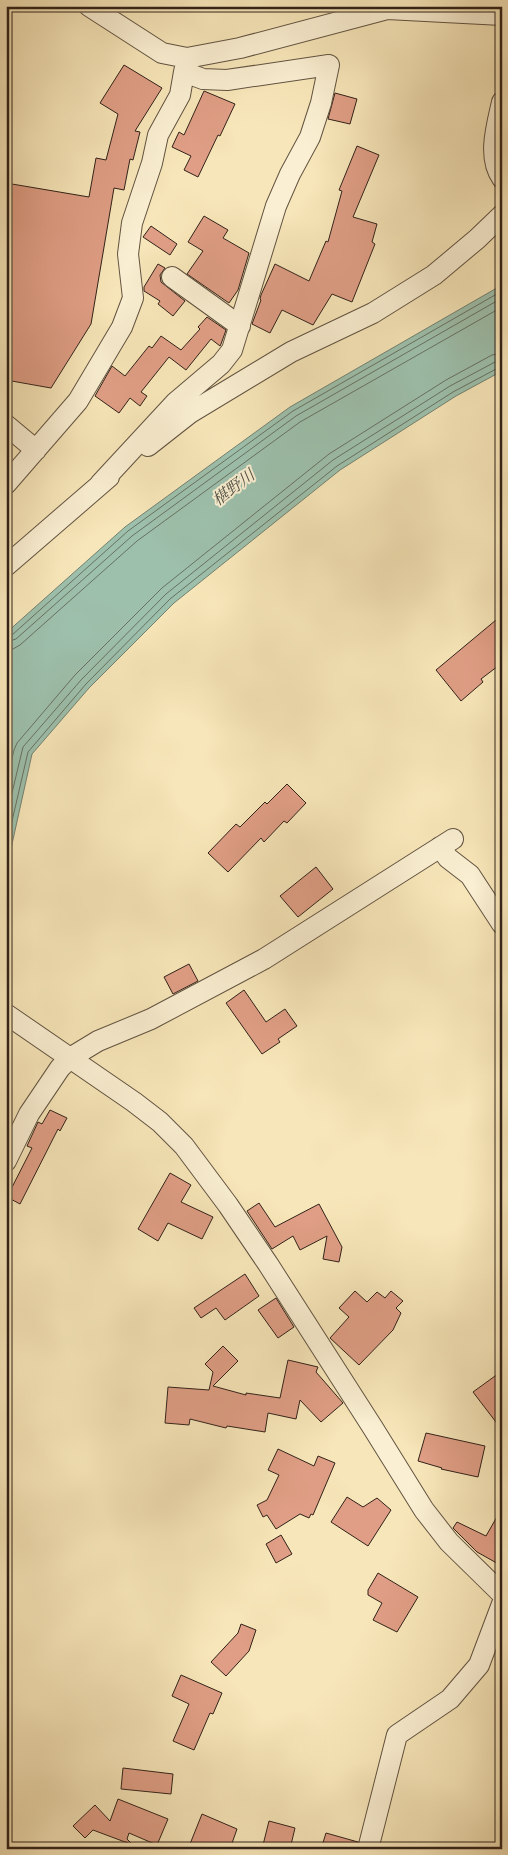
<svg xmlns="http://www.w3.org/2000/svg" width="508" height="1855" font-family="'IM FELL English','Noto Serif JP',serif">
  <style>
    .water { fill: #9dc0ac; stroke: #728171 }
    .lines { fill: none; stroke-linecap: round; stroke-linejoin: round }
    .shore { stroke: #677162; stroke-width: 1 }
    .building { fill: #df9e85; stroke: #312219 }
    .minor-casing { stroke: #625341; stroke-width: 22 }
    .minor { stroke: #faefd2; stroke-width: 20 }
    .labels { text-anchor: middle; stroke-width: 4; stroke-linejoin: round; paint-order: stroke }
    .water-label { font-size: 16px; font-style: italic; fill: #515145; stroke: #faefd2 }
  </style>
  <rect width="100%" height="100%" fill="#f7e6b9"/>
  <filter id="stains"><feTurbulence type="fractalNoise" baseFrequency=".004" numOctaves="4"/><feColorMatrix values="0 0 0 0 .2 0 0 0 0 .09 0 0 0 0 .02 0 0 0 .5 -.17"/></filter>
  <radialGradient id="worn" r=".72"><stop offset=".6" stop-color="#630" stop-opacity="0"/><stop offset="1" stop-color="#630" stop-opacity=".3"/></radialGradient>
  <path class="water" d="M 502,285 L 502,371 L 456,396 L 340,470 L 174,603 L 89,688 L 32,754 L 6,871 L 6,633 L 125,527 L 290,407 Z"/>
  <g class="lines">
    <path class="shore" d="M 6,636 L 12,635 L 128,531 L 293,411 L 502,291
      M 6,642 L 16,639 L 132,536 L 296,416 L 502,298
      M 6,650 L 13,649 L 20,645 L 137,541 L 300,422 L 502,307
      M 6,783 L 14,750 L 17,743 L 75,675 L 162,588 L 329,454 L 446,380 L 492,355 L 502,353
      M 6,818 L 23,747 L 81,680 L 166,594 L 333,460 L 450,386 L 495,362 L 502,361
      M 6,847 L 28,752 L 86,684 L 170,599 L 337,466 L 453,392 L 498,368 L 502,367"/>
  </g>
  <path class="building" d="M 124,65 L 162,88 L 135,131 L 140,132 L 133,160 L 130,159 L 124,190 L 114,188 L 91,324 L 51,388 L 6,380 L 6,183 L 89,197 L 96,158 L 106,160 L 118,114 L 100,103 Z
    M 204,91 L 235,104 L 220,136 L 218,135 L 198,177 L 184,170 L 191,156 L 172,147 L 179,132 L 184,135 Z
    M 335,93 L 357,99 L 350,124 L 328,119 Z
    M 357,146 L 379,155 L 353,217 L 377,224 L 372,242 L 375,244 L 352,302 L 332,294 L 313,325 L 282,310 L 270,333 L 252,324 L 261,300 L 260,299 L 261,295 L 275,264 L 309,281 L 326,241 L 328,242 L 342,191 L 339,190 Z
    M 204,216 L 228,230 L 223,238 L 249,253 L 238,290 L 229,303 L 187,274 L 203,251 L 188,242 Z
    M 151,226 L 177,244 L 170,255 L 143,237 Z
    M 158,264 L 165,268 L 160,275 L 161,282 L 185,301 L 173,316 L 158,304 L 160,301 L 144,291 L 144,287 Z
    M 207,317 L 226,330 L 221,344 L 220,346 L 211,339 L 186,370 L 169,357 L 141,392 L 147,396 L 140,406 L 130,398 L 119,413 L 95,396 L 112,366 L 125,376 L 149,346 L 152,348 L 161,336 L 181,350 L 200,329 L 198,327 Z
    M 502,615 L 502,663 L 481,679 L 483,682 L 461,701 L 436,670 Z
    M 287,784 L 306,803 L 287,823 L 284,821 L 264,842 L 261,838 L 228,872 L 208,853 L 236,824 L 240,827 L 265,802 L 267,804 Z
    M 316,867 L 333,889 L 298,917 L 280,896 Z
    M 189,964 L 198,981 L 173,994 L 164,977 Z
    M 244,990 L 266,1022 L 285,1009 L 297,1026 L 278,1039 L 280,1042 L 262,1054 L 226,1003 Z
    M 50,1110 L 67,1118 L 60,1131 L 58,1129 L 20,1204 L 7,1197 L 32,1148 L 27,1146 L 38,1122 L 42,1124 Z
    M 170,1173 L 191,1185 L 181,1202 L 213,1217 L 202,1239 L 168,1223 L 158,1241 L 138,1229 Z
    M 259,1203 L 275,1227 L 319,1204 L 342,1247 L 339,1262 L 323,1259 L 327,1236 L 300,1250 L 293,1236 L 272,1249 L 247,1211 Z
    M 245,1274 L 259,1296 L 225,1320 L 216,1308 L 201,1318 L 194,1308 Z
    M 355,1291 L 367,1302 L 377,1292 L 385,1298 L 391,1291 L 403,1301 L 396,1308 L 401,1313 L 393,1330 L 359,1365 L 330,1338 L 349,1317 L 339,1308 Z
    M 276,1298 L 294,1327 L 278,1338 L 258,1310 Z
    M 223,1346 L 238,1361 L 213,1386 L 246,1395 L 246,1393 L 280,1398 L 288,1360 L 318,1367 L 316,1372 L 343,1403 L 321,1422 L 300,1400 L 296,1419 L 268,1413 L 265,1432 L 227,1426 L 226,1428 L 190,1419 L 189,1425 L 165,1423 L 168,1387 L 209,1390 L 213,1372 L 205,1364 Z
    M 502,1371 L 502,1430 L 473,1392 Z
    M 426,1433 L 485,1446 L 478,1477 L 441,1469 L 442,1468 L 418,1461 Z
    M 278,1449 L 314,1466 L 318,1456 L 335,1463 L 313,1515 L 311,1514 L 309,1518 L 300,1514 L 276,1529 L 267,1515 L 263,1517 L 257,1505 L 267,1500 L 279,1475 L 268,1470 Z
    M 347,1497 L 363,1507 L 377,1498 L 391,1510 L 368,1546 L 331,1522 Z
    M 502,1508 L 502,1566 L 477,1552 L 453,1528 L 457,1522 L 486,1536 Z
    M 281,1535 L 292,1554 L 276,1563 L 266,1544 Z
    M 378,1573 L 418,1597 L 397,1632 L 373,1620 L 382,1603 L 368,1595 L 368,1590 Z
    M 241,1624 L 256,1630 L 249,1651 L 226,1676 L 211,1662 L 238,1633 Z
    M 181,1675 L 222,1693 L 213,1714 L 210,1713 L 194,1750 L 173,1741 L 189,1704 L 172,1696 Z
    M 123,1768 L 173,1774 L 171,1794 L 121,1789 Z
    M 118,1799 L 168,1819 L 157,1845 L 129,1833 L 127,1839 L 133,1845 L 93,1830 L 85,1838 L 73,1826 L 95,1805 L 110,1821 Z
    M 202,1814 L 237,1829 L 230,1849 L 188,1849 Z
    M 269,1821 L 295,1828 L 290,1849 L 262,1849 Z
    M 326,1833 L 358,1842 L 356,1849 L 321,1849 Z"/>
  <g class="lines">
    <g class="minor-casing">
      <path id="minor" d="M 89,6 L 162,53 L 187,58 L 240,48 L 387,9 L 502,15
        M 502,102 C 497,125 487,157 502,178
        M 172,277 L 240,326
        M 6,425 L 36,450
        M 148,446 L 190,413 L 291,352 L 373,313 L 434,275 L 477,239 L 502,215
        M 6,484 L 78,401 L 122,327 L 133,298 L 128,254 L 132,223 L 152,163 L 158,135 L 180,95 L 184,72
        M 100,484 L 175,403 L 221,364 L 232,350 L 276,206 L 290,174 L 310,137 L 321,103 L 329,65 L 227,80 L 203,79 L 184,72 L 187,58
        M 6,566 L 109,477
        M 440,847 L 448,858 L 470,875 L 502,924
        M 6,1014 L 134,1102 L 160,1122 L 184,1146 L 228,1205 L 268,1264 L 373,1428 L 424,1510 L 449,1542 L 502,1594
        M 6,1161 L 29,1114 L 60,1068 L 70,1058 L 98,1041 L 151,1019 L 264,959 L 453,839
        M 368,1849 L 397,1735 L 450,1699 L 479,1665 L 502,1604"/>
    </g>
    <use href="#minor" class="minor"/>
  </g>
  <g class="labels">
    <g class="water-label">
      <text transform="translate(233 487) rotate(-37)" y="6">椹野川</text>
    </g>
  </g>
  <rect width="508" height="1855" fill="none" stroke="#f7e6b9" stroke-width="25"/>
  <rect x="8" y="8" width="493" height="1840" fill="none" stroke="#312219" stroke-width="2.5"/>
  <rect x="12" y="12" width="483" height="1830" fill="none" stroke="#312219"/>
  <rect width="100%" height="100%" filter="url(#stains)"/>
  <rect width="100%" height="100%" fill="url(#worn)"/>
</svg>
